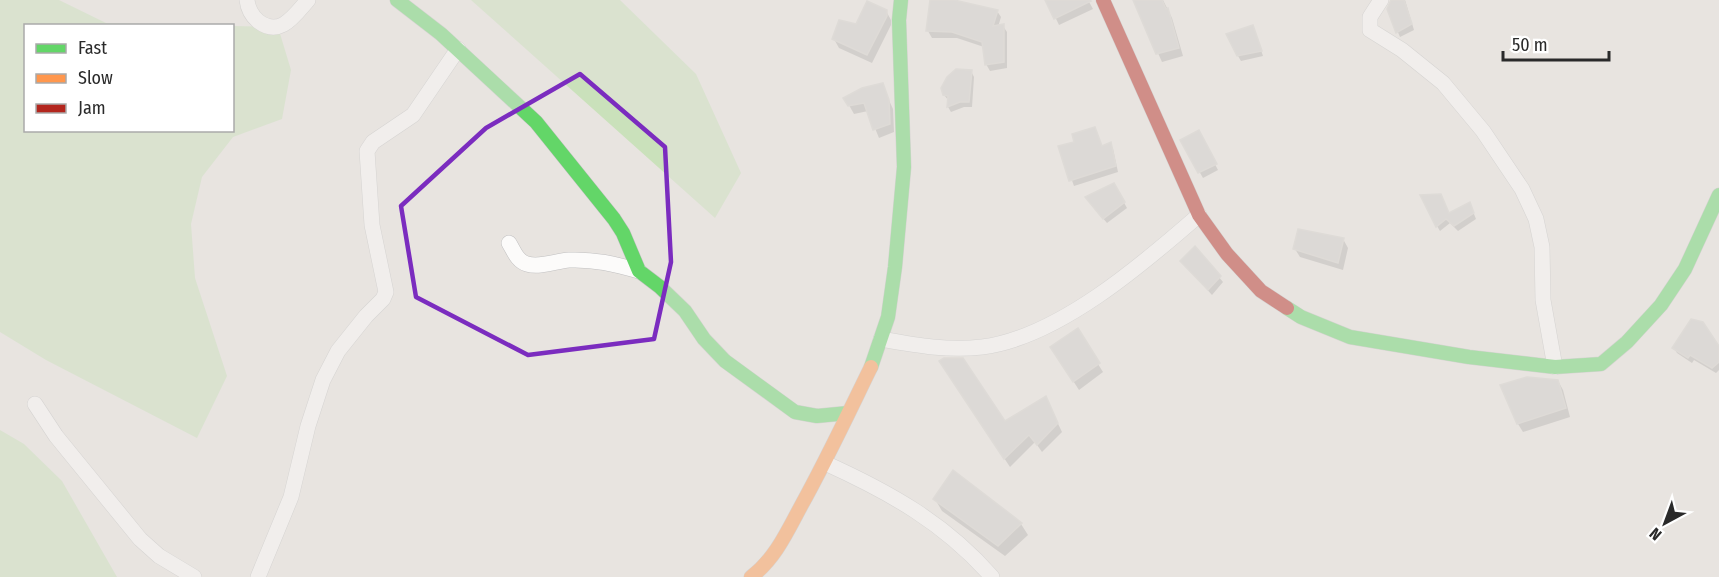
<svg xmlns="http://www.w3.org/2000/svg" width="1719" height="577" font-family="'Fira Sans Condensed',sans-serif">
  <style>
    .green { fill: #cae1bb }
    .shadow { fill: #0003 }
    .building { fill: #cfccc9; stroke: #d3d0cc; stroke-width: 1.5 }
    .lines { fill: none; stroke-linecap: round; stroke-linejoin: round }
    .street-casing { stroke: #c1c0c1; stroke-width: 16 }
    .fast-casing { stroke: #c1c0c1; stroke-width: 15 }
    .slow-casing { stroke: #c1c0c1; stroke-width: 15 }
    .jam-casing { stroke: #c1c0c1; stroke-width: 15 }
    .street { stroke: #fcfbfa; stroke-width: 15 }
    .fast { stroke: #63d668; stroke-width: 14 }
    .slow { stroke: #ff974d; stroke-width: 14 }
    .jam { stroke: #b3261e; stroke-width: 14 }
    .marked { fill: none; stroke: #7b2cbf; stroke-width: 4.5; stroke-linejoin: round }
  </style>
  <rect width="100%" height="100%" fill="#e8e4e0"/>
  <path class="green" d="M 0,0 L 59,0 L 106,23 L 203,25 L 26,26 L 26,130 L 232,130 L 233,26 L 278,27 L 291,70 L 282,119 L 233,137 L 202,177 L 191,224 L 195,278 L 227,376 L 197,438 L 46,360 L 0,332 Z
    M 471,0 L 620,0 L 696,74 L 741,173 L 715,218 Z
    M 0,430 L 24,444 L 62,481 L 117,577 L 0,577 Z"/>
  <path class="shadow" d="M 932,0 L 958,0 L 957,2 L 997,11 L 1001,17 L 998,27 L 1003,26 L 1007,32 L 1007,68 L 990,71 L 986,64 L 984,47 L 957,38 L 932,38 L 928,31 Z
    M 1047,0 L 1088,0 L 1093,9 L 1059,25 Z
    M 1134,0 L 1163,0 L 1172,18 L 1183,56 L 1162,62 Z
    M 1392,0 L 1405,0 L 1414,30 L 1400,37 L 1388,9 Z
    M 886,11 L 891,20 L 891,25 L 872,63 L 839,48 L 834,39 Z
    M 1255,32 L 1263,56 L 1241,61 L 1238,56 Z
    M 971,71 L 974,77 L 972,107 L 964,107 L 951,112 L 948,107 L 949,101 L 944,95 Z
    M 882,85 L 893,109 L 894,132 L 879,138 L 868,111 L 854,114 L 845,98 Z
    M 1095,129 L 1102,148 L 1110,144 L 1113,149 L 1118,172 L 1074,186 L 1060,147 L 1076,143 Z
    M 1198,132 L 1218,170 L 1203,178 L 1182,141 Z
    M 1114,185 L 1127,208 L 1107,223 L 1090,203 Z
    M 1472,209 L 1476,219 L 1458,231 L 1450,223 L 1440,231 L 1437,226 L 1449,215 Z
    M 1343,239 L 1348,248 L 1343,270 L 1300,257 L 1295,249 Z
    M 1195,248 L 1223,282 L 1212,295 L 1181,261 Z
    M 1719,346 L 1719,370 L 1716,373 L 1694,360 L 1692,363 L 1677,353 L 1674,348 Z
    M 1057,356 L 1098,364 L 1103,372 L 1079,390 Z
    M 946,370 L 1005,423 L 1050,407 L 1062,432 L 1042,452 L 1035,442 L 1010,467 Z
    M 1558,381 L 1563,390 L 1570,417 L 1523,432 L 1518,424 Z
    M 935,499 L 1021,524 L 1028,535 L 1005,556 L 942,511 Z"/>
  <path class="building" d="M 930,0 L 954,0 L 998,10 L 993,26 L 1004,24 L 1004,62 L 985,65 L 982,42 L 952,32 L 926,31 Z
    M 1045,0 L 1090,0 L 1091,1 L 1054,19 Z
    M 1133,0 L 1162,0 L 1166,9 L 1168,8 L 1179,48 L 1156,54 Z
    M 1391,0 L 1404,0 L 1412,24 L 1396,33 L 1387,9 Z
    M 867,1 L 887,10 L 887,16 L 867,55 L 832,39 L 839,20 L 856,24 Z
    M 1253,25 L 1262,51 L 1237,56 L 1226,34 Z
    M 956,69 L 972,70 L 969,102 L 960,102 L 947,107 L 948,96 L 943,95 L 941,88 L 947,77 Z
    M 883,83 L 889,100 L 890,124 L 873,130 L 864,103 L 848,106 L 843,98 L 862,88 Z
    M 1095,127 L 1102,146 L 1111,142 L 1116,166 L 1069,181 L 1058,146 L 1074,142 L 1072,134 Z
    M 1199,130 L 1217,164 L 1198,173 L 1180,140 Z
    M 1114,183 L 1125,202 L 1103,219 L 1085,197 Z
    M 1441,194 L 1449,213 L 1470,202 L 1474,213 L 1454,226 L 1446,219 L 1436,227 L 1420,195 Z
    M 1298,229 L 1344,238 L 1338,263 L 1293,249 Z
    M 1195,246 L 1221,276 L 1208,290 L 1180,261 Z
    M 1691,319 L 1703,322 L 1719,346 L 1719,362 L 1712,368 L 1690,355 L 1688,358 L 1672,348 Z
    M 1078,328 L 1100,363 L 1073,382 L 1050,347 Z
    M 944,358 L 963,358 L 1005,421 L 1046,396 L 1058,423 L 1037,445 L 1029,435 L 1004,459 L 939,361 Z
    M 1527,377 L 1558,380 L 1566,408 L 1517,424 L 1500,385 Z
    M 953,470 L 1022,523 L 998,546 L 933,499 Z"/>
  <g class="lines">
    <g class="street-casing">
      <path id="street" d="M 247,0 C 248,9 251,15 258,21 C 280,38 294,16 308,0
        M 1381,0 L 1370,17 L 1370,30 L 1402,50 L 1443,83 L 1483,131 L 1522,189 L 1536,219 L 1542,247 L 1543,300 L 1555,367
        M 509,243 C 514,251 517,261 527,264 C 540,268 556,261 569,260 C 594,259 615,264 639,271
        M 881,339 C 915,345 947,351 982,347 C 1057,338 1143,264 1199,215
        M 35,404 L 56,436 L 140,539 L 159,556 L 194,577
        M 825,463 C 889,492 945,523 992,577
        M 258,577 L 291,497 L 308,426 L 323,380 L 338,351 L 366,316 L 383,299 L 386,292 L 372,225 L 367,151 L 373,142 L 413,115 L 458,49"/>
    </g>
    <g class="fast-casing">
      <path id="fast" d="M 397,0 L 441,34 L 536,122 L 614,219 L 623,233 L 639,271 L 660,287 L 685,311 L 704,339 L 725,361 L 795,412 L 817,416 L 848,413
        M 1287,308 L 1301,317 L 1350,337 L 1469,357 L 1555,367 L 1601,364 L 1627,342 L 1661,305 L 1685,269 L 1719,195
        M 871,367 L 888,317 L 895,267 L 904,167 L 899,20 L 901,0"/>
    </g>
    <g class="slow-casing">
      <path id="slow" d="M 751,577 C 775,559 787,532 801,506 C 826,461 848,414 871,367"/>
    </g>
    <g class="jam-casing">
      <path id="jam" d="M 1103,0 L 1199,215 L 1227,254 L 1261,291 L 1287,308"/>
    </g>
    <use href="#street" class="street"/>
    <use href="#fast" class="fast"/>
    <use href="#slow" class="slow"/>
    <use href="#jam" class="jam"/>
  </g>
  <path d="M0 0H1719V577H0ZM 580,74 L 665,147 L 671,262 L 654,339 L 528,355 L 416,297 L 401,206 L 486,128 Z" fill="#e8e4e0" fill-opacity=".55" fill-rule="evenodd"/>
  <path class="marked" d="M 580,74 L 665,147 L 671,262 L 654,339 L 528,355 L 416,297 L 401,206 L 486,128 Z"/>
  <rect x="24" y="24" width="210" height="108" fill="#ffffff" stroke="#aaaaaa" stroke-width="1.5"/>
  <rect x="36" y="44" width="30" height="9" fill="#63d668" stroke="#aaaaaa" stroke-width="1.5"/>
  <text x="78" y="54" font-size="18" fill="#2a2a2a">Fast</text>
  <rect x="36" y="74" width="30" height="9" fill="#ff974d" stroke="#aaaaaa" stroke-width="1.5"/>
  <text x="78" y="84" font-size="18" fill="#2a2a2a">Slow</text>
  <rect x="36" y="104" width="30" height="9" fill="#b3261e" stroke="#aaaaaa" stroke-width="1.5"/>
  <text x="78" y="114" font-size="18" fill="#2a2a2a">Jam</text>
  <g transform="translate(1665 523) rotate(221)" stroke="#ffffff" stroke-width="4.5" paint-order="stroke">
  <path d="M0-4.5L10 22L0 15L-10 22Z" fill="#2a2a2a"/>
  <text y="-9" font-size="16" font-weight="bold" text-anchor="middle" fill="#2a2a2a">N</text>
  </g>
  <path d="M1503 51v9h106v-9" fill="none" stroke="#2a2a2a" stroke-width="3"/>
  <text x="1512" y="51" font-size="18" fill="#2a2a2a" stroke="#ffffff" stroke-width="4.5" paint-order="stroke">50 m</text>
</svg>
